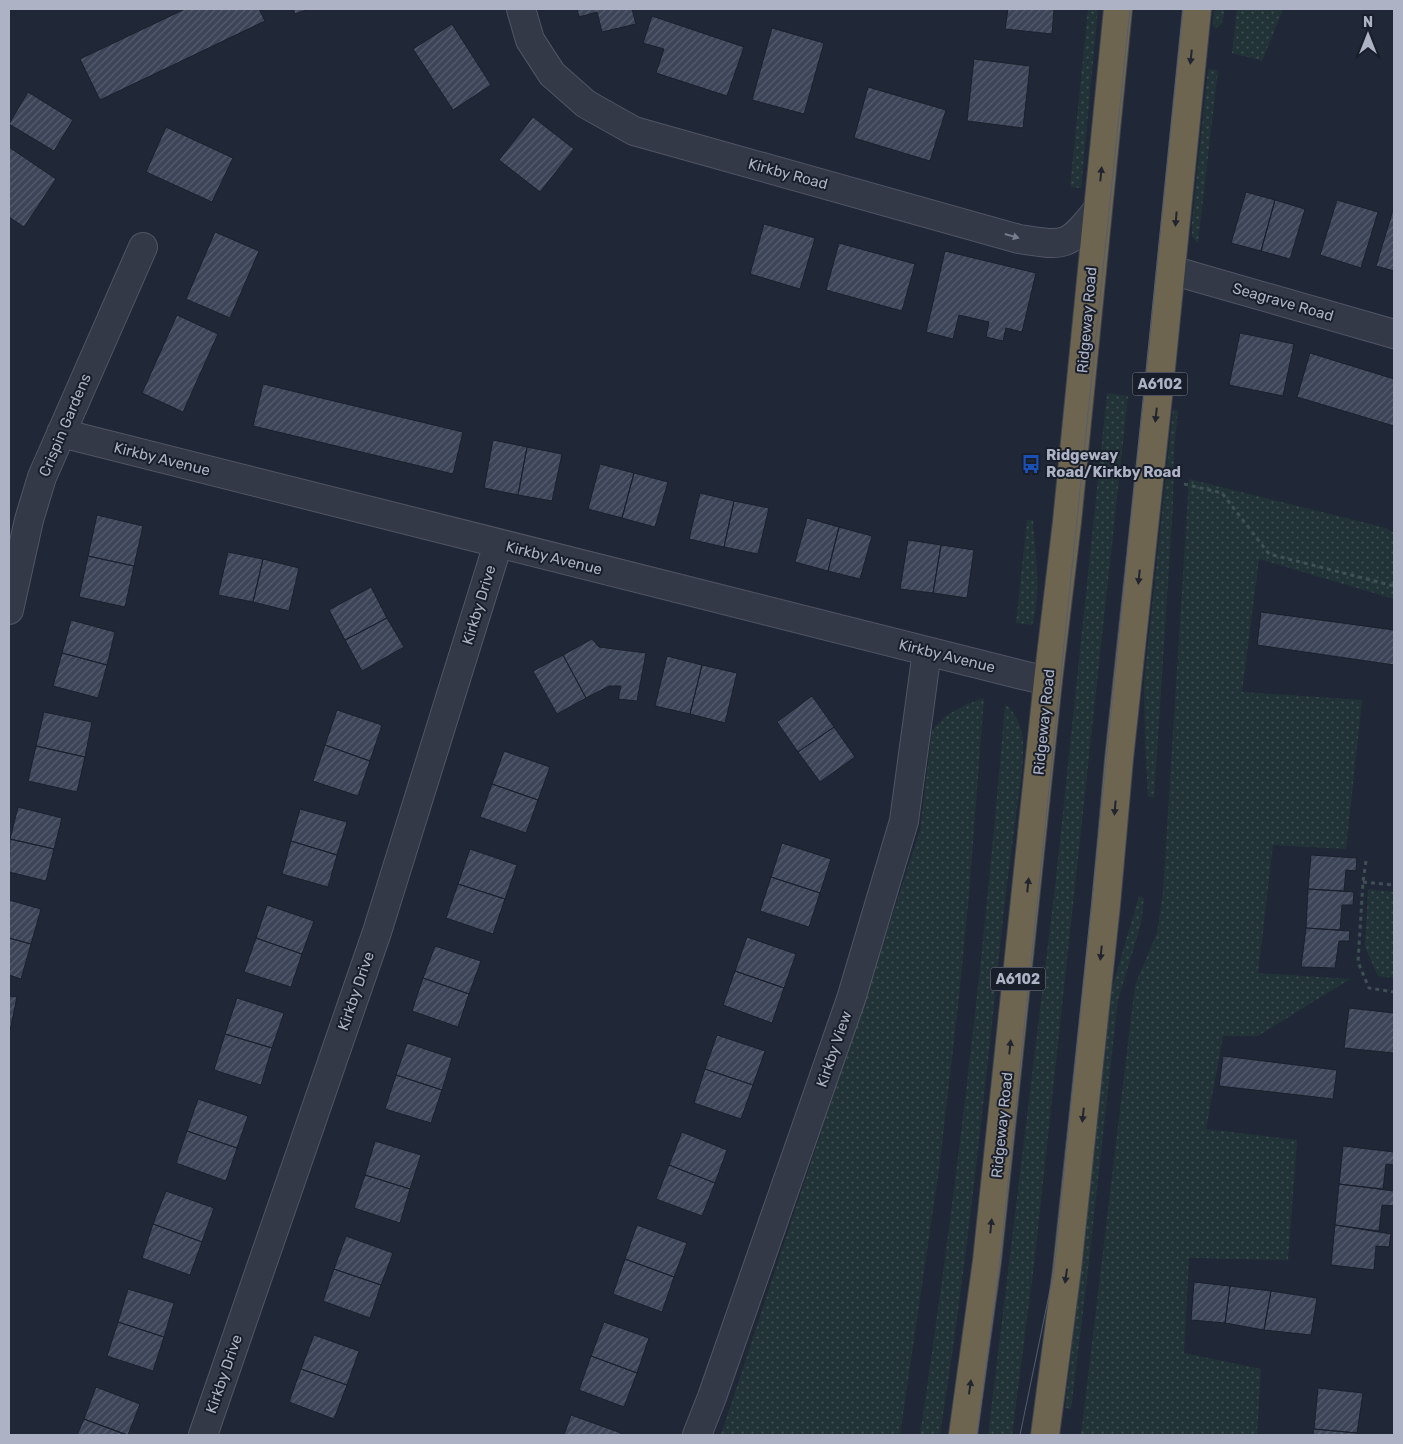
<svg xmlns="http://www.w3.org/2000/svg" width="1403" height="1444" font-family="Rubik,sans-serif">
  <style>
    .grass { fill: url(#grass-dots) }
    .building { fill: url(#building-hatch); stroke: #1b202d }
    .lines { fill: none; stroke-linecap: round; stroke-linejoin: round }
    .minor-casing { stroke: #515665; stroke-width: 30 }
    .highway-casing { stroke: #3e4351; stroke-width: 30 }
    .path { stroke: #3f5055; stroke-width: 3; stroke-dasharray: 4 4; stroke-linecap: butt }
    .minor { stroke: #333947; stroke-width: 28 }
    .highway { stroke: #6d6550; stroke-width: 28 }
    .tram { stroke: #555d6e; stroke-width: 1 }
    .oneway { fill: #21252f }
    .oneway2 { fill: #767c8c }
    .labels { text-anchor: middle; stroke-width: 4; stroke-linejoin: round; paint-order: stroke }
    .shield { fill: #191e2b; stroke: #818696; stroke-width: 1 }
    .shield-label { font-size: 14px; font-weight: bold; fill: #adb3c4 }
    .street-label { font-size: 15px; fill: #adb3c4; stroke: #191e2b }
    .poi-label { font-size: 15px; font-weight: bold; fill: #adb3c4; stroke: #191e2b; text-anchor: start }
  </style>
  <defs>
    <pattern id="grass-dots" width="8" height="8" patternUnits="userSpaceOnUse" patternTransform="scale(1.25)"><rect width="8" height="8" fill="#223337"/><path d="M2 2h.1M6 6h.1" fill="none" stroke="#3f4e52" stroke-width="1.8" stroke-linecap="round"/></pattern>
    <pattern id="building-hatch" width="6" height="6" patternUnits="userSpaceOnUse" patternTransform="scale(1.25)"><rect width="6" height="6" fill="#3c4457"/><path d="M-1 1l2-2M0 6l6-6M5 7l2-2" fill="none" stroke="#565d6e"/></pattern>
  </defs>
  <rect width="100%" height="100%" fill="#202736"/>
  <path class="grass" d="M 1088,9 L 1098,9 L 1081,188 L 1070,187 Z
    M 1214,9 L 1224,9 C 1224,17 1224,25 1215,28 L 1213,25 Z
    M 1237,9 L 1283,9 L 1262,61 L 1232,53 Z
    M 1208,69 L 1218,70 L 1198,243 L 1192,236 L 1192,222 Z
    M 1107,393 L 1128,396 L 1034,1265 L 1012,1435 L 988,1435 L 1056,879 Z
    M 1173,410 L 1178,410 L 1174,450 L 1173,505 L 1154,798 L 1148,796 L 1145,743 L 1144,682 Z
    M 1189,479 L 1386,528 L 1394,533 L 1394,599 L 1259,559 L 1242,692 L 1362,700 L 1346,849 L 1273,845 L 1258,973 L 1350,979 L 1258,1036 L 1223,1036 L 1206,1129 L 1297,1140 L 1288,1260 L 1189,1258 L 1184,1353 L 1261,1369 L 1257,1435 L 1081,1435 L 1135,985 L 1157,933 L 1163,892 Z
    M 1027,520 L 1033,520 C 1035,553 1042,592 1032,625 L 1016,623 Z
    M 984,698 L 969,894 L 959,997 L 940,1162 L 900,1435 L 721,1435 L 920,831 L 932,730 L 947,715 L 965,705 Z
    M 1005,704 C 1016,713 1022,727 1023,741 C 1024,765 1019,791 1016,816 C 1011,856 1005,896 1001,936 C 984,1103 966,1269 940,1435 L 920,1435 C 956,1193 985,949 1005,704 Z
    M 1368,889 L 1394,892 L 1394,978 L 1378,976 L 1365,947 Z
    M 1139,896 L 1144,898 L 1141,924 L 1118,1000 L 1087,1279 L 1071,1409 L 1065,1408 L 1105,1056 L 1110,995 Z"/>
  <path class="building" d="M 185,9 L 259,9 L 265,21 L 100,100 L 80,59 Z
    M 293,9 L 309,9 L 295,14 Z
    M 577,9 L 632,9 L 636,24 L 602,32 L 597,12 L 579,17 Z
    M 1008,9 L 1054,9 L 1052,34 L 1005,29 Z
    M 652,16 L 744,47 L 727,96 L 656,73 L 664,49 L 643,43 Z
    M 452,24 L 491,85 L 453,110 L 413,49 Z
    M 772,28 L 824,43 L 804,114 L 752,100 Z
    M 974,59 L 1030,66 L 1023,128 L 967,121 Z
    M 868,87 L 946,110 L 930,161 L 854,138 Z
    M 28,92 L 73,120 L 54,151 L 9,124 Z
    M 533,117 L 574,149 L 540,192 L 499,160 Z
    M 166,127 L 233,158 L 212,202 L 146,172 Z
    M 9,147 L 56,179 L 24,227 L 9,217 Z
    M 1246,192 L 1275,200 L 1261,251 L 1231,243 Z
    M 1275,200 L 1305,209 L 1290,259 L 1261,251 Z
    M 1337,200 L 1378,212 L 1361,268 L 1320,255 Z
    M 1394,207 L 1394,271 L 1376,266 Z
    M 764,224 L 815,238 L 800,289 L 750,274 Z
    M 215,232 L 259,251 L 230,318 L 186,299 Z
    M 839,243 L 915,264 L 902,311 L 826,290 Z
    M 945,251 L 1036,273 L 1022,332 L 1006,328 L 1003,341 L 986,337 L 989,322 L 959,315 L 953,339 L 926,332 Z
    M 177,315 L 218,334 L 183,412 L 142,393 Z
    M 1240,333 L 1294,344 L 1283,396 L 1229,385 Z
    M 1310,353 L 1394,379 L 1394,426 L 1297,397 Z
    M 263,384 L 463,432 L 453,474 L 253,426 Z
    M 493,440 L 527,447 L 518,495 L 484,488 Z
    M 527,447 L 562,454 L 552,501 L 518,495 Z
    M 600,464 L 634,473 L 622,518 L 588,509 Z
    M 634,473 L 668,482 L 655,527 L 622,518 Z
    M 700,493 L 734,501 L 724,547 L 689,539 Z
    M 734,501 L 769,508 L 758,554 L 724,547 Z
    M 97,515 L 143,526 L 134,566 L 88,556 Z
    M 807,518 L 839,527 L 828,571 L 795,562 Z
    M 839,527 L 872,536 L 860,579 L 828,571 Z
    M 908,540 L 941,545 L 933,593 L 900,589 Z
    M 941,545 L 974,550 L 967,598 L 933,593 Z
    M 228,552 L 263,559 L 253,602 L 218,595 Z
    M 88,556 L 134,566 L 125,607 L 79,597 Z
    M 263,559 L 299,568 L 289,611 L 253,602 Z
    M 371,587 L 387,618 L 345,640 L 329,610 Z
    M 1261,612 L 1394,630 L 1394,665 L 1257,645 Z
    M 387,618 L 404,647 L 362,671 L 345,640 Z
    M 71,620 L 115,632 L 107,665 L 62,653 Z
    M 592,639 L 599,647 L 646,653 L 637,701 L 618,699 L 621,686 L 609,686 L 586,698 L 563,655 Z
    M 62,653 L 107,665 L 98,698 L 53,686 Z
    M 563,655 L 586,698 L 557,714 L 533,671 Z
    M 667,656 L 702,665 L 690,714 L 655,706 Z
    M 702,665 L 737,673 L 725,723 L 690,714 Z
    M 812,696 L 834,727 L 798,752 L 777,722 Z
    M 337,710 L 382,725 L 370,761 L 325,745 Z
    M 44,712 L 92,722 L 85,757 L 36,746 Z
    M 834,727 L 855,757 L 820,782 L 798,752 Z
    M 325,745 L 370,761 L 358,796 L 313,781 Z
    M 36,746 L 85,757 L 77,792 L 28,781 Z
    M 504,751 L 550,767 L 538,800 L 492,784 Z
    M 492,784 L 538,800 L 526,833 L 480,817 Z
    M 18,807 L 62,818 L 54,849 L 10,839 Z
    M 300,809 L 347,822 L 337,855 L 291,841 Z
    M 10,839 L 54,849 L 46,881 L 9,872 Z
    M 291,841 L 337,855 L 328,887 L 282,874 Z
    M 782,843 L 831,859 L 820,893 L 771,877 Z
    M 470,849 L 517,865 L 505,899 L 458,884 Z
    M 1311,855 L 1357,858 L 1356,871 L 1346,870 L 1344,891 L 1308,889 Z
    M 771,877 L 820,893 L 809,927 L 760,911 Z
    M 458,884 L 505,899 L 493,934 L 446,918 Z
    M 1308,889 L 1354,892 L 1353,905 L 1342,905 L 1340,930 L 1306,928 Z
    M 9,900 L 41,909 L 31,944 L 9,938 Z
    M 267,905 L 314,921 L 302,954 L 256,938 Z
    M 1306,928 L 1350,931 L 1349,941 L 1339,941 L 1335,968 L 1301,967 Z
    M 747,937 L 796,954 L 784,988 L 735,971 Z
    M 9,938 L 31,944 L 21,979 L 9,975 Z
    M 256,938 L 302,954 L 291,987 L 244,972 Z
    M 435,946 L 481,961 L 469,994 L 423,978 Z
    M 735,971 L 784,988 L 772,1023 L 723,1005 Z
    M 423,978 L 469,994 L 458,1027 L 412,1011 Z
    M 9,996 L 17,997 L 10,1031 L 9,1031 Z
    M 237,998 L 284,1013 L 272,1048 L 225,1034 Z
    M 1349,1008 L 1394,1013 L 1394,1053 L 1344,1048 Z
    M 225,1034 L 272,1048 L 261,1085 L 214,1070 Z
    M 717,1035 L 765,1051 L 753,1085 L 705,1069 Z
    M 407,1043 L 452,1058 L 442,1090 L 396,1075 Z
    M 1223,1056 L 1337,1070 L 1333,1099 L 1219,1086 Z
    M 705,1069 L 753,1085 L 741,1119 L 694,1103 Z
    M 396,1075 L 442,1090 L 431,1123 L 385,1109 Z
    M 198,1099 L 248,1116 L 237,1148 L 187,1131 Z
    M 187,1131 L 237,1148 L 226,1181 L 176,1163 Z
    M 682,1132 L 727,1150 L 715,1183 L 669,1165 Z
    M 375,1141 L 421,1155 L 410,1189 L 365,1175 Z
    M 1343,1146 L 1394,1152 L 1394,1165 L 1386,1164 L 1383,1189 L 1339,1184 Z
    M 669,1165 L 715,1183 L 702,1216 L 656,1199 Z
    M 365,1175 L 410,1189 L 400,1223 L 354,1208 Z
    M 1339,1184 L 1394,1191 L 1394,1206 L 1382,1205 L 1379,1231 L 1335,1225 Z
    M 166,1191 L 214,1208 L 202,1242 L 153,1224 Z
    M 153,1224 L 202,1242 L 190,1275 L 142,1258 Z
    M 637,1225 L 687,1243 L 674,1277 L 625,1259 Z
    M 1335,1225 L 1391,1234 L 1389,1247 L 1376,1246 L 1374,1270 L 1331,1265 Z
    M 346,1236 L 393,1253 L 381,1285 L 334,1269 Z
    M 625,1259 L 674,1277 L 662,1312 L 613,1294 Z
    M 334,1269 L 381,1285 L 370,1318 L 323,1301 Z
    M 1194,1282 L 1230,1286 L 1225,1323 L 1191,1320 Z
    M 1230,1286 L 1271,1291 L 1264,1330 L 1225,1323 Z
    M 128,1289 L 174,1303 L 164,1337 L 118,1322 Z
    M 1271,1291 L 1317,1298 L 1311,1335 L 1264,1330 Z
    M 118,1322 L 164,1337 L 153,1371 L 107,1356 Z
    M 604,1322 L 649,1338 L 637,1373 L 591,1356 Z
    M 314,1335 L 359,1351 L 347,1385 L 301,1369 Z
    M 591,1356 L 637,1373 L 624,1407 L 579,1390 Z
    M 301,1369 L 347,1385 L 334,1419 L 289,1402 Z
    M 96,1387 L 140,1404 L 128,1435 L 84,1419 Z
    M 1318,1388 L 1363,1393 L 1357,1433 L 1314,1429 Z
    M 571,1415 L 621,1433 L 620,1435 L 564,1435 Z
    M 84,1419 L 126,1435 L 77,1435 Z
    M 1314,1429 L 1357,1433 L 1357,1435 L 1313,1435 Z"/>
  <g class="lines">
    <g class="minor-casing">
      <path id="minor" d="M 521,9 L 530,40 L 552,74 L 586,104 L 634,131 L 1019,239 C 1064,246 1068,248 1097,210
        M 1171,270 L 1394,334
        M 61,433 L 1022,675 L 1048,681
        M 9,610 L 29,520 L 42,477 L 143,247
        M 203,1435 L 377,932 L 498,544
        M 697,1435 L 712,1397 L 851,999 L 904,821 L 927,651"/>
    </g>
    <g class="highway-casing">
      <path id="highway" d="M 963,1435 L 987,1261 L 1048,681 L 1067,522 L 1118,9
        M 1045,1435 L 1067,1269 L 1106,905 L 1119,759 L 1160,378 L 1197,9"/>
    </g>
    <path class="path" d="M 1184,484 L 1222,493 L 1269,554 L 1394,586
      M 1366,861 L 1363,882 L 1358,962 L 1369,988 L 1394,992
      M 1363,882 L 1394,885"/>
    <use href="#minor" class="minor"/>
    <use href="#highway" class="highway"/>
    <path class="tram" d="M 977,1435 L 1000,1261 L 1130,9
      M 1020,1435 L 1054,1271 L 1183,9"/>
  </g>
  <defs><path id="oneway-solid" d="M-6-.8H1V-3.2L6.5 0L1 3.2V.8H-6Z" transform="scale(1.25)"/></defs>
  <g class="oneway">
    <use href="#oneway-solid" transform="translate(1191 57) rotate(96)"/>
    <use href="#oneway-solid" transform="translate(1101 174) rotate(-84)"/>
    <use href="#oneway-solid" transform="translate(1176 219) rotate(95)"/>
    <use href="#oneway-solid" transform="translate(1156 415) rotate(96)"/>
    <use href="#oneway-solid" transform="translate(1139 577) rotate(96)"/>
    <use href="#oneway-solid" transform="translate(1115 808) rotate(95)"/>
    <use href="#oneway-solid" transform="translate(1028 885) rotate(-84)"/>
    <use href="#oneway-solid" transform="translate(1101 953) rotate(96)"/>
    <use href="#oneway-solid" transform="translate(1010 1047) rotate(-84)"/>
    <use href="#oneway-solid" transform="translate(1083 1115) rotate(96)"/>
    <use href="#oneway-solid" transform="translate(991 1226) rotate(-84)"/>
    <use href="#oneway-solid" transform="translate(1066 1276) rotate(98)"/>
    <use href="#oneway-solid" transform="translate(970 1387) rotate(-82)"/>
  </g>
  <use class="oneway2" href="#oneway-solid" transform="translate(1012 236) rotate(16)"/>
  <defs>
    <g id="bus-bare" transform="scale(1.5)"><path d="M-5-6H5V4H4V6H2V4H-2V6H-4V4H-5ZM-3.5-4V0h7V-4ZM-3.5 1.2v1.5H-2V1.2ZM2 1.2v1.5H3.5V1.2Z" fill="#1a4fb4" stroke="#191e2b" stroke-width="2.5" paint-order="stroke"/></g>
  </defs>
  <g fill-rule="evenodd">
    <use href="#bus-bare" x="1031" y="464"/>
  </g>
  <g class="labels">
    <g class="shield">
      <rect x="1132.5" y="372.5" width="55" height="23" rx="4"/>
      <rect x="990.5" y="967.5" width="55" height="23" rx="4"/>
    </g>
    <g class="shield-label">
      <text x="1160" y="389">A6102</text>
      <text x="1018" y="984">A6102</text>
    </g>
    <g class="street-label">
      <text transform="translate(788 174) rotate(15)" y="5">Kirkby Road</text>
      <text transform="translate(1283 302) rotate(16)" y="5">Seagrave Road</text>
      <text transform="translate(1087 320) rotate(-85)" y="5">Ridgeway Road</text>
      <text transform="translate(65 425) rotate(-67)" y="5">Crispin Gardens</text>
      <text transform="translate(162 459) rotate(14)" y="5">Kirkby Avenue</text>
      <text transform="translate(554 558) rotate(14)" y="5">Kirkby Avenue</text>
      <text transform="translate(479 605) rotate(-73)" y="5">Kirkby Drive</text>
      <text transform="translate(947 656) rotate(14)" y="5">Kirkby Avenue</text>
      <text transform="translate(1044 722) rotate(-84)" y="5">Ridgeway Road</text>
      <text transform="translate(356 991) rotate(-71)" y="5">Kirkby Drive</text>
      <text transform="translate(834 1049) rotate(-71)" y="5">Kirkby View</text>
      <text transform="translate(1002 1125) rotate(-84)" y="5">Ridgeway Road</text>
      <text transform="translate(224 1374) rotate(-71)" y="5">Kirkby Drive</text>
    </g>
    <g class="poi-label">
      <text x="1046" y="460">Ridgeway<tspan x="1046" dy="17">Road/Kirkby Road</tspan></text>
    </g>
  </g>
  <rect width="1403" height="1444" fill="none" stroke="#adb3c4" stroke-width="20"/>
  <g transform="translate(1368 35)" stroke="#191e2b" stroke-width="4" paint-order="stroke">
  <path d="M0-4L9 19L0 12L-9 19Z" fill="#adb3c4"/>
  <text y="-8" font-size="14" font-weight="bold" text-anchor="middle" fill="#adb3c4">N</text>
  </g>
</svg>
